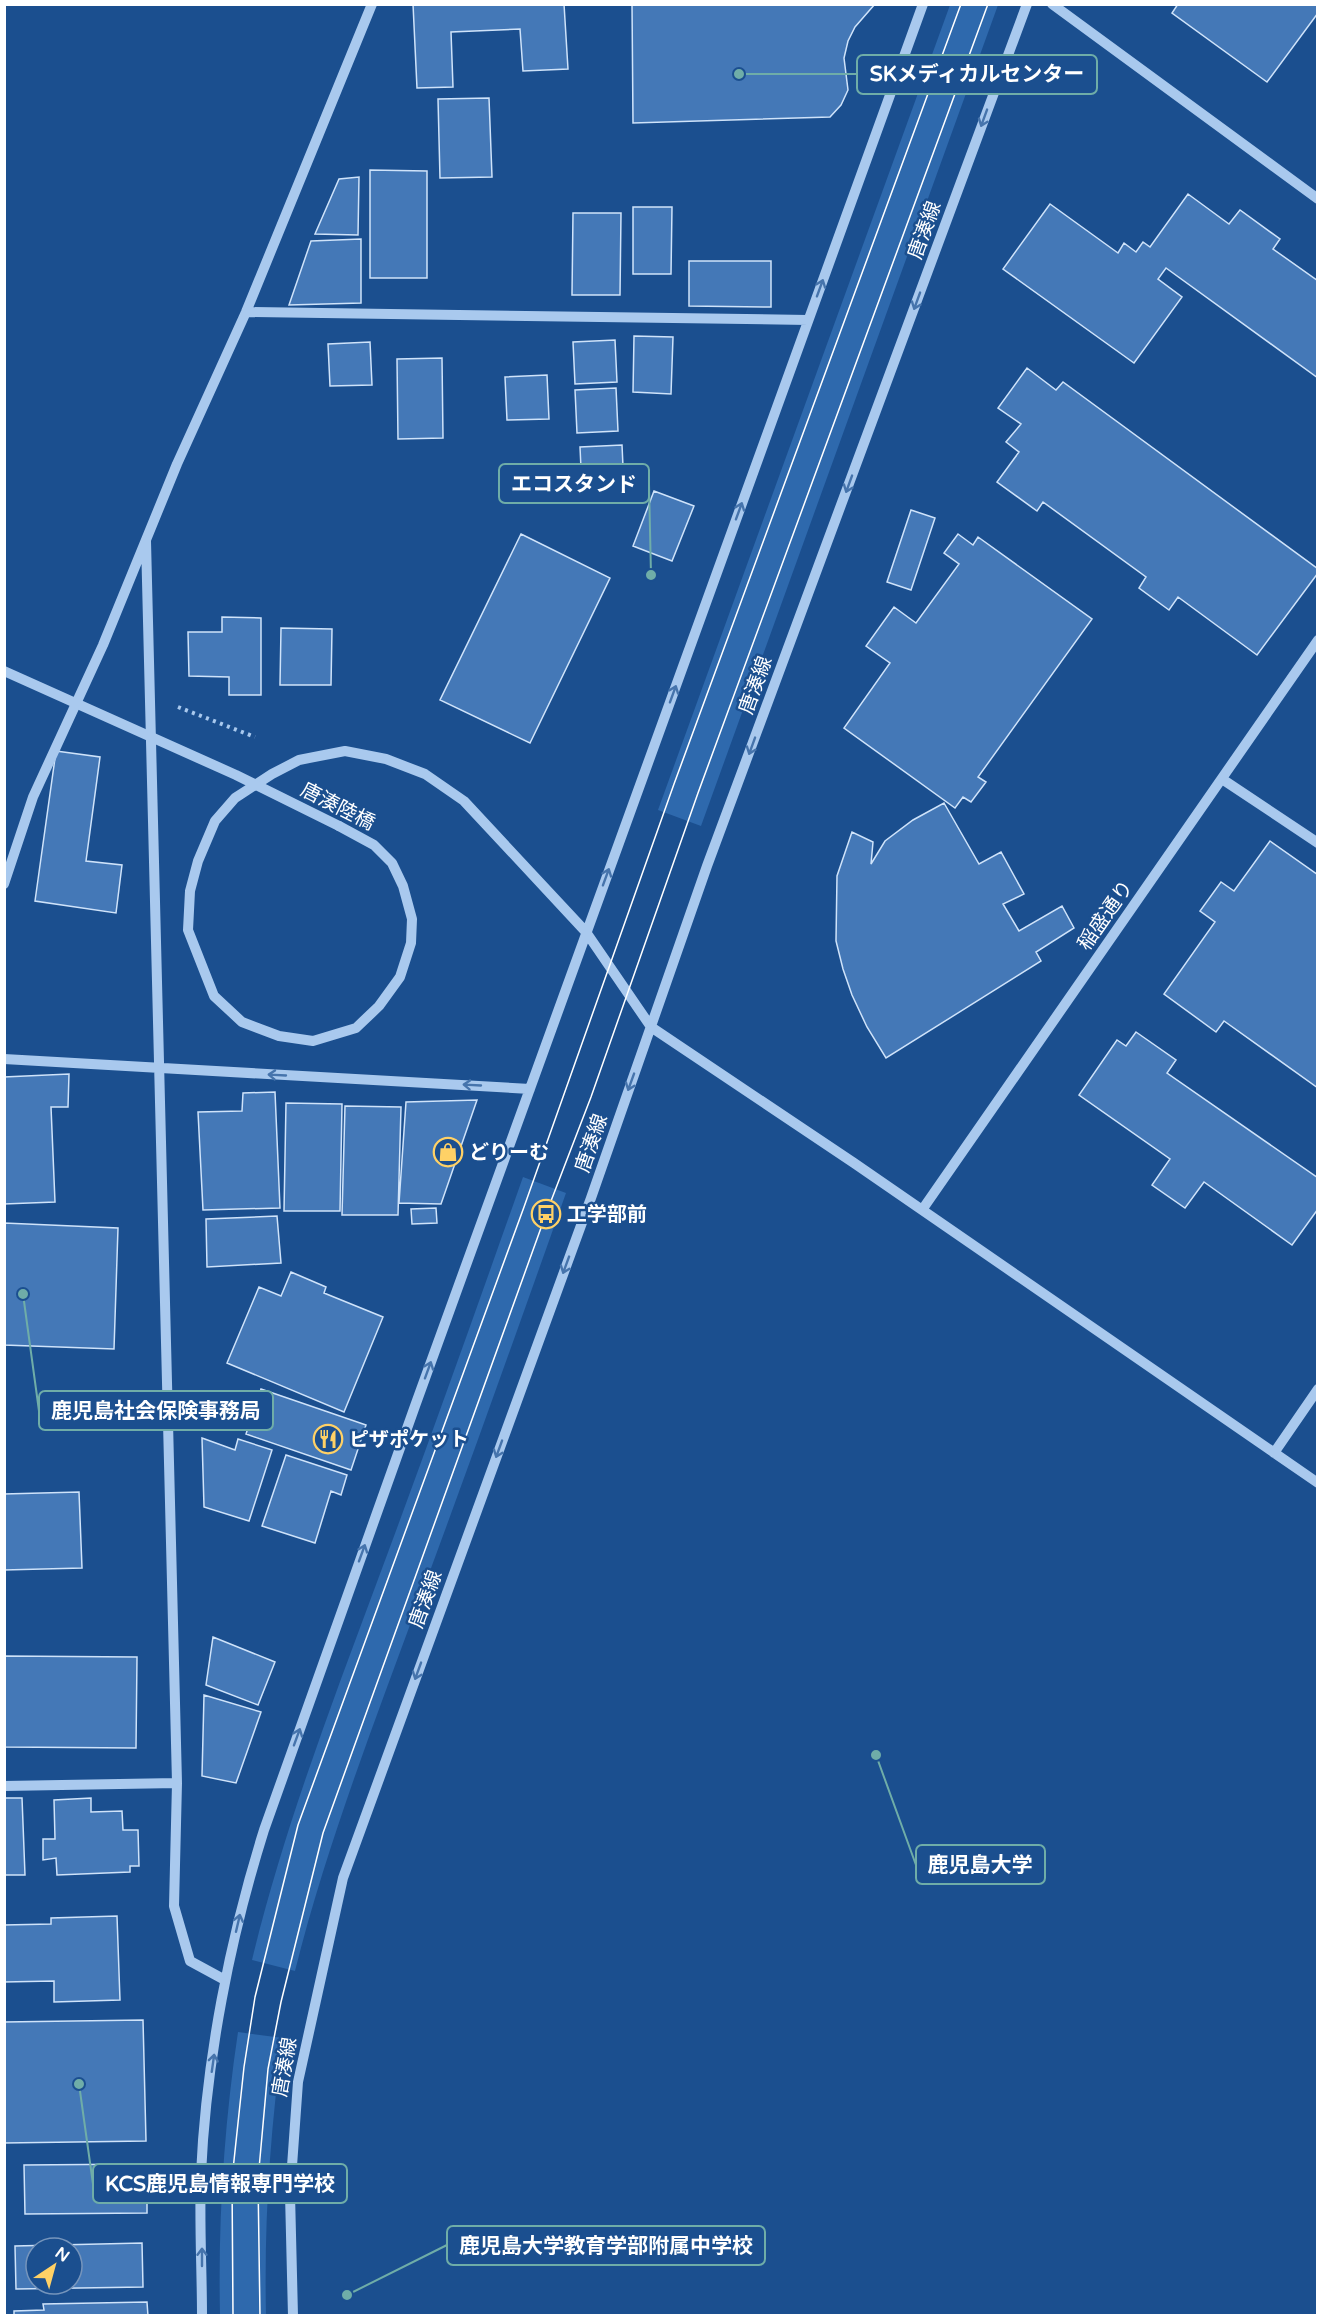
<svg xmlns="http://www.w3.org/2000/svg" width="1322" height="2320" font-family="'Varela Round','Noto Sans JP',sans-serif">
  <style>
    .green { fill: #2e69ad }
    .building { fill: #4478b7; stroke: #cfe3fa; stroke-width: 1.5; fill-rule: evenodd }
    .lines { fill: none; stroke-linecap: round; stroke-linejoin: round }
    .path { stroke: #a9c9ee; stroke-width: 4; stroke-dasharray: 3 4.5; stroke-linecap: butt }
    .minor { stroke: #a9c9ee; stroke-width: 10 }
    .tram { stroke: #fff; stroke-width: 1.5 }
    .minor-bridge { stroke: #a9c9ee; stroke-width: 10 }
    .oneway { stroke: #4674ac }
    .labels { text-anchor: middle; stroke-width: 5; stroke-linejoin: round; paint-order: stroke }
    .street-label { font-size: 20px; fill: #fff; stroke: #1b4f8f }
    .poi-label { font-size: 20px; font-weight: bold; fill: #fff; stroke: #1b4f8f; text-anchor: start }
    .leader { fill: none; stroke: #6fada8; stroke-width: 2 }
    .callout-dot { fill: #6fada8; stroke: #1b4f8f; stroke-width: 2 }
    .callout { fill: #1b4f8f; stroke: #6fada8; stroke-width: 2 }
    .callout-label { font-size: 21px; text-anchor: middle; font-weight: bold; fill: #fff }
  </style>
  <rect width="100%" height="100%" fill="#1b4f8f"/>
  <path class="green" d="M 950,5 L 998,5 L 701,826 L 658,810 Z
    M 523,1177 L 566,1193 C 517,1331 468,1469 417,1606 C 373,1726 326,1847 295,1971 L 252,1960 C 283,1831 331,1706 377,1582 C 427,1448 475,1313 523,1177 Z
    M 238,2032 L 283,2038 C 270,2129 264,2224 266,2315 L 220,2315 C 218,2221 224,2125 238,2032 Z"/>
  <path class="building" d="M 413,4 L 564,4 L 568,69 L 523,71 L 520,29 L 451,32 L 453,87 L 417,88 Z
    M 632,4 L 875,4 L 855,27 L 848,41 L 844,58 L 848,90 L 841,105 L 830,117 L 633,123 Z
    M 1178,4 L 1318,4 L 1318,13 L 1267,82 L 1172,13 Z
    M 489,98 L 492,177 L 440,178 L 438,99 Z
    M 370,170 L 427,171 L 427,278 L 370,278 Z
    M 359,177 L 358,235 L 315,234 L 339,179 Z
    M 1188,194 L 1229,224 L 1240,210 L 1280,239 L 1273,249 L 1318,281 L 1318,378 L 1166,268 L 1158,279 L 1182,297 L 1134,363 L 1003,269 L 1050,204 L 1118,253 L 1124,243 L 1136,252 L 1143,242 L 1150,247 Z
    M 633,207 L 672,207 L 671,274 L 633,274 Z
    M 573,213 L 621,213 L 620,295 L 572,295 Z
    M 361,239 L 361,303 L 289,305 L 311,241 Z
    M 689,261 L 771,261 L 771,307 L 689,306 Z
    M 634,336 L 673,337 L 671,394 L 633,392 Z
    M 615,340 L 617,382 L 575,384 L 573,342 Z
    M 370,342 L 372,385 L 330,386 L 328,344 Z
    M 442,358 L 443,438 L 398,439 L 397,359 Z
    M 1027,368 L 1056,390 L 1063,382 L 1318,569 L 1318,573 L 1257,655 L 1178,597 L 1169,610 L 1139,588 L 1146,577 L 1043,502 L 1037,511 L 997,482 L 1019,452 L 1006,442 L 1021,424 L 998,408 Z
    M 547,375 L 549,419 L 507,420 L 505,377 Z
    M 616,388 L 618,431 L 577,433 L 575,390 Z
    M 622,445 L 624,488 L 582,490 L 580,447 Z
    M 654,491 L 694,506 L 672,561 L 633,546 Z
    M 911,510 L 935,518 L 911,590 L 887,582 Z
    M 521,534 L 610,578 L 530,743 L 440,700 Z
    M 958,534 L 973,545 L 978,537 L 1092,619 L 978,777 L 986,782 L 971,802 L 963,797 L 955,808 L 844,728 L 890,663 L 866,646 L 894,607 L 916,623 L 959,564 L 944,553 Z
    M 222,617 L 261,618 L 261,695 L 229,695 L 229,677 L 189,676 L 188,632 L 222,632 Z
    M 281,628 L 332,629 L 331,685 L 280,685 Z
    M 56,751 L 100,757 L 86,861 L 122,865 L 116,913 L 35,901 Z
    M 944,803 L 979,864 L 1001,852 L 1024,894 L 1003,904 L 1019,931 L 1062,906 L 1074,928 L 1036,952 L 1041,961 L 886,1058 L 867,1027 L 852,995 L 843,969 L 836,941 L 837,876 L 852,832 L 873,842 L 871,864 L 885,841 L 913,820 Z
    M 1270,841 L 1318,875 L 1318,1088 L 1224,1021 L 1216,1032 L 1164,994 L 1215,922 L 1200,911 L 1221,882 L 1234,891 Z
    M 1136,1032 L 1176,1060 L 1167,1073 L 1318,1178 L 1318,1209 L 1292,1245 L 1204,1182 L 1185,1208 L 1152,1185 L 1170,1159 L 1079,1095 L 1117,1040 L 1126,1046 Z
    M 69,1074 L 68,1107 L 51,1107 L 55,1202 L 4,1204 L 4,1077 Z
    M 275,1092 L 280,1208 L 203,1210 L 198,1112 L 242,1111 L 243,1093 Z
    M 477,1100 L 441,1204 L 399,1203 L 406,1102 Z
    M 286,1103 L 342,1104 L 340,1211 L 284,1211 Z
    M 345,1106 L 401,1107 L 398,1215 L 342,1215 Z
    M 436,1208 L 437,1223 L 412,1224 L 411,1209 Z
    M 277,1216 L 281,1263 L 207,1267 L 206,1219 Z
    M 4,1223 L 118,1228 L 114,1349 L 4,1345 Z
    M 291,1272 L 326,1287 L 324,1293 L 383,1317 L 344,1412 L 227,1363 L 259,1287 L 281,1296 Z
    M 261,1389 L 366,1425 L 351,1470 L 246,1434 Z
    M 202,1438 L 235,1450 L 238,1439 L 272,1450 L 249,1521 L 204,1507 Z
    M 286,1455 L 347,1475 L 341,1495 L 331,1491 L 315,1543 L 262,1526 Z
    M 79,1492 L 82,1568 L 4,1570 L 4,1494 Z
    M 213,1637 L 275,1662 L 258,1705 L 206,1685 Z
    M 4,1656 L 137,1657 L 136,1748 L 4,1747 Z
    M 204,1695 L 261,1712 L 236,1783 L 202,1776 Z
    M 4,1798 L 22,1798 L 25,1875 L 4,1875 Z
    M 91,1798 L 91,1812 L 122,1811 L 123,1830 L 138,1830 L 139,1866 L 130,1866 L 130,1872 L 57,1875 L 56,1858 L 43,1860 L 43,1839 L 55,1839 L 54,1800 Z
    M 117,1916 L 120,2000 L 54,2002 L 54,1981 L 4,1982 L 4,1925 L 51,1924 L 51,1918 Z
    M 143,2020 L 146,2141 L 4,2143 L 4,2022 Z
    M 147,2164 L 147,2213 L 25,2214 L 24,2165 Z
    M 142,2243 L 143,2287 L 16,2289 L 15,2246 ZM 36,2248 L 72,2248 L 72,2284 L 36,2284 Z
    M 147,2302 L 148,2316 L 14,2316 L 14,2311 L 44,2310 L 43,2304 Z"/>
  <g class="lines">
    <path class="path" d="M 178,707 L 255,737"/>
    <path class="minor" d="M 1052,4 L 1318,199
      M 246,312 L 808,320
      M 146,541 L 177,1783 L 174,1906 L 190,1961 L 225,1980
      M 1222,779 L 1318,843
      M 339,826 L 374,845 L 392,863 L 403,886 L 412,919 L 411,943 L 400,977 L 379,1006 L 356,1028 L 313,1041 L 279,1036 L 242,1022 L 214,996 L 188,930 L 190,891 L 198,861 L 215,821 L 235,798 L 272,774 L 299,760 L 345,751 L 386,759 L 425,774 L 464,801 L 586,932 L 651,1027 L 854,1163 L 1318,1483
      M 4,884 L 33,797 L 103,645 L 177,464 L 246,312 L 372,4
      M 4,1059 L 530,1089
      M 922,1210 L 1318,640
      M 1274,1453 L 1318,1389
      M 4,1786 L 177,1783
      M 202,2316 C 202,2269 199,2221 201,2174 C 206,2060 230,1938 264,1830 L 415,1406 L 923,4
      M 293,2316 L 290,2194 L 298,2082 L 343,1878 L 591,1198 L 707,866 L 1027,4"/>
    <path class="tram" d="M 233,2316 L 232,2179 L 244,2067 L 255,1997 L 298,1825 L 524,1207 L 674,784 L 961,4
      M 260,2316 L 258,2180 L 268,2069 L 281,2002 L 323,1833 L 546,1214 L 591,1097 L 698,793 L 988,4"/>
    <path class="minor-bridge" d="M 4,671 L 236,775 L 339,826"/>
  </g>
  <defs><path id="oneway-shaft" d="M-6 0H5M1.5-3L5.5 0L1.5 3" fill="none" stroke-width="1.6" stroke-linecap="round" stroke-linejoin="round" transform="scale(1.5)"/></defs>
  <g class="oneway">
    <use href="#oneway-shaft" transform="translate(984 118) rotate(110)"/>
    <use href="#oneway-shaft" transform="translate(820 288) rotate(-70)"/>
    <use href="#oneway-shaft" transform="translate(917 301) rotate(110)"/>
    <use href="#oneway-shaft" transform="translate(849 484) rotate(110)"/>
    <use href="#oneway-shaft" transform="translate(739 511) rotate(-70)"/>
    <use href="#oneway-shaft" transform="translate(673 694) rotate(-70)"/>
    <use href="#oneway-shaft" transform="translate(752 746) rotate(110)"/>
    <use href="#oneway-shaft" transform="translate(606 877) rotate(-70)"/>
    <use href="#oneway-shaft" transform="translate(277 1075) rotate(-177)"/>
    <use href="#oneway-shaft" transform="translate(631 1082) rotate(110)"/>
    <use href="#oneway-shaft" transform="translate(472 1085) rotate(-177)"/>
    <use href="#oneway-shaft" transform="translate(566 1265) rotate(110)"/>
    <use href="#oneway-shaft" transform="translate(428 1370) rotate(-70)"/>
    <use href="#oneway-shaft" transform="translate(499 1449) rotate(110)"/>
    <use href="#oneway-shaft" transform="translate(362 1553) rotate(-70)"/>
    <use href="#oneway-shaft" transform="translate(418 1671) rotate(110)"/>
    <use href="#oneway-shaft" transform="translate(297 1737) rotate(-70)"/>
    <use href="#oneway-shaft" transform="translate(238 1923) rotate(-77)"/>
    <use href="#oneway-shaft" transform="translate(213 2063) rotate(-82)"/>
    <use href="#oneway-shaft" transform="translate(202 2257) rotate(-90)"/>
  </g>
  <defs>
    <g id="shop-ring" transform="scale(1.5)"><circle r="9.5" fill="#1b4f8f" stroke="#ffd166" stroke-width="1.5"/><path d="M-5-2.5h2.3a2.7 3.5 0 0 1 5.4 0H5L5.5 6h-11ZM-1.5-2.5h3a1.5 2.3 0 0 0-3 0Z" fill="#ffd166"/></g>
    <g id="bus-ring" transform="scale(1.5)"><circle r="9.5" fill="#1b4f8f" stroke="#ffd166" stroke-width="1.5"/><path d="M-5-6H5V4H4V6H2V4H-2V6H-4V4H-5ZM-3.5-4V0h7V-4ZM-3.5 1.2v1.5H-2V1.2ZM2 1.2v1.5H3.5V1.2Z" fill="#ffd166"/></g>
    <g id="restaurant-ring" transform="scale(1.5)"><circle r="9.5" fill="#1b4f8f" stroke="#ffd166" stroke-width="1.5"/><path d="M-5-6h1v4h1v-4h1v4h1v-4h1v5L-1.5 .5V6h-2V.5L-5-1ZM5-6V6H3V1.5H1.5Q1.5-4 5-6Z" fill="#ffd166"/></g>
  </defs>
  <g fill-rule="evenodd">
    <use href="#shop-ring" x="448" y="1152"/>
    <use href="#bus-ring" x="546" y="1214"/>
    <use href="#restaurant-ring" x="328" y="1439"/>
  </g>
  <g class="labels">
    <g class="street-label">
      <text transform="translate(924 230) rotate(-70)" y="7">唐湊線</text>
      <text transform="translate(755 685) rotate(-70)" y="7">唐湊線</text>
      <text transform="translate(338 806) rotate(27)" y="7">唐湊陸橋</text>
      <text transform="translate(1105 915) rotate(-55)" y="7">稲盛通り</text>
      <text transform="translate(591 1143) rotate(-71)" y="7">唐湊線</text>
      <text transform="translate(425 1599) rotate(-70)" y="7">唐湊線</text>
      <text transform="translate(284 2067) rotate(-80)" y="7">唐湊線</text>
    </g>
    <g class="poi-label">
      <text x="469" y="1159">どりーむ</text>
      <text x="567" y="1221">工学部前</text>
      <text x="349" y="1446">ピザポケット</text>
    </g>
  </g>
  <path class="leader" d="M739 74L857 74M651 575L649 484M23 1294L39 1411M876 1755L916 1865M79 2084L93 2184M347 2295L447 2245"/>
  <g class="callout-dot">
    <circle cx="739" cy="74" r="6"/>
    <circle cx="651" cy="575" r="6"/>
    <circle cx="23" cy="1294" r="6"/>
    <circle cx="876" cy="1755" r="6"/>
    <circle cx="79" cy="2084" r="6"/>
    <circle cx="347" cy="2295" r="6"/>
  </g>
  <g class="callout">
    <rect x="857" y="55" width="240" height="39" rx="6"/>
    <rect x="499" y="464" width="150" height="39" rx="6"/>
    <rect x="39" y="1391" width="234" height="39" rx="6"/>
    <rect x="916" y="1845" width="129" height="39" rx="6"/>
    <rect x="93" y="2164" width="254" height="39" rx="6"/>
    <rect x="447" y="2226" width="318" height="39" rx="6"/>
  </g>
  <g class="callout-label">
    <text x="977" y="81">SKメディカルセンター</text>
    <text x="574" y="491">エコスタンド</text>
    <text x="156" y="1418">鹿児島社会保険事務局</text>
    <text x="980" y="1872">鹿児島大学</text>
    <text x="220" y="2191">KCS鹿児島情報専門学校</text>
    <text x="606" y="2253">鹿児島大学教育学部附属中学校</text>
  </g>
  <rect width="1322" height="2320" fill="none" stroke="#ffffff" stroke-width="12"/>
  <g transform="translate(54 2266) rotate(36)"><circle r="28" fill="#1b4f8f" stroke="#7695bc" stroke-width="1.5"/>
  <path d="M0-4.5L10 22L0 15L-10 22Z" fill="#ffd166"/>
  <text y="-9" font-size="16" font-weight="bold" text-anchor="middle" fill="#ffffff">N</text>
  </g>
</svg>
